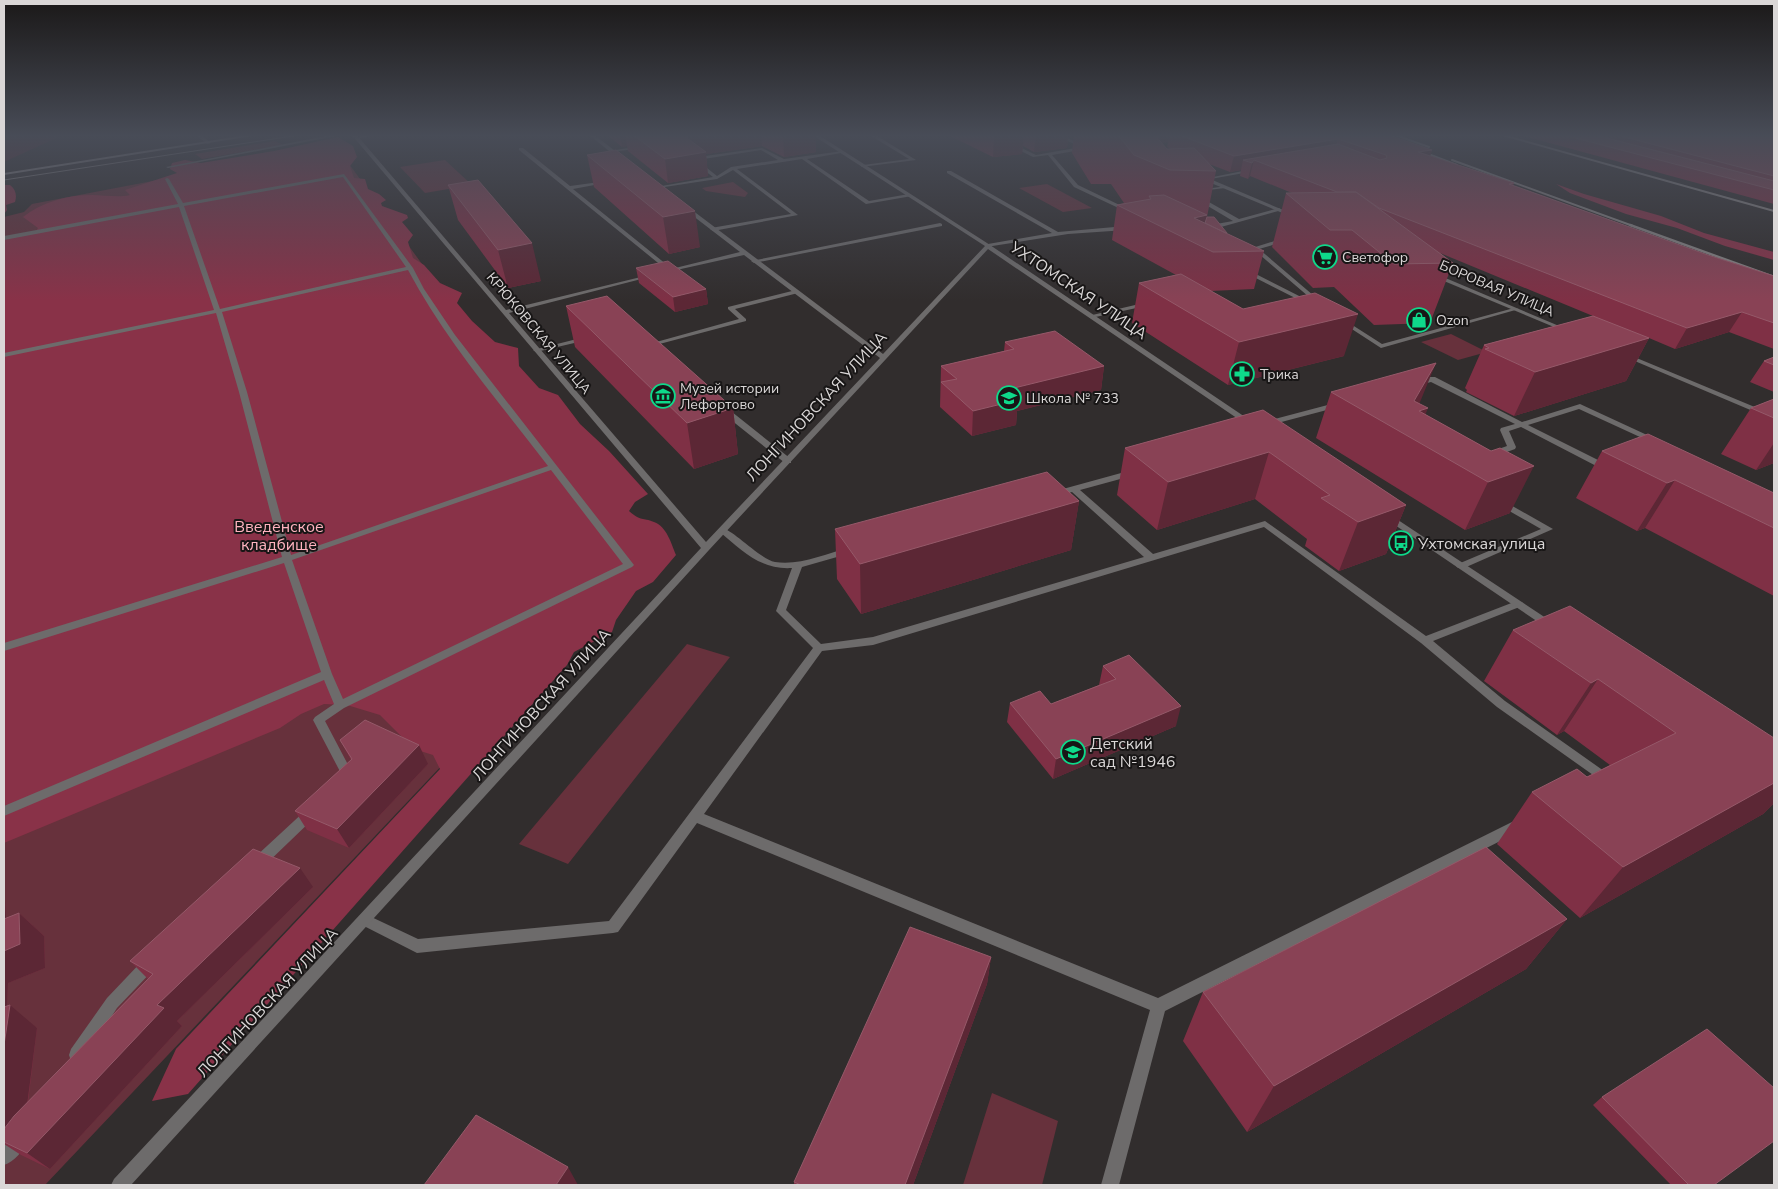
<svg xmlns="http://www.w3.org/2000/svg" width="1778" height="1189" font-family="'Nunito Sans',sans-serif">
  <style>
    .green { fill: #67313c }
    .forest { fill: #893248 }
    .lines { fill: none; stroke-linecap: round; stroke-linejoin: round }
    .service { fill: #6d6b6b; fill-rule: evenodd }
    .minor { fill: #6d6b6b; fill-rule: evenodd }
    .tertiary { fill: #6d6b6b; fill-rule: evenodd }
    .secondary { fill: #918d8e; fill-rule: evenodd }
    .tram { stroke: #868282; stroke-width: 1 }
    .rail-far1 { stroke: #868282; stroke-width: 2 }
    .rail { stroke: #868282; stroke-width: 2.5 }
    .wall { fill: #7f3045; fill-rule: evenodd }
    .shaded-wall { fill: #5c2735 }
    .building { fill: #894255; stroke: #955969 }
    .labels { text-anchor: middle; stroke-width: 4; stroke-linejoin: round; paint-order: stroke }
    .far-poi-label { font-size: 14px; fill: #dad7d7; stroke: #181616; text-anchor: start }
    .far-street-label { font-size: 14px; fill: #dad7d7; stroke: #181616 }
    .street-label { font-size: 16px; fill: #dad7d7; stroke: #181616 }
    .park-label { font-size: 16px; fill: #ffb3bf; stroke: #181616 }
    .poi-label { font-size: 16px; fill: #dad7d7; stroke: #181616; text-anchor: start }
  </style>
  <rect width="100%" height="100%" fill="#312d2d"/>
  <path class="green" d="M 275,141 L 283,145 L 202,159 L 195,154 Z
    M 336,146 L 637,559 L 45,1185 L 4,1185 L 4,217 L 24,212 L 32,204 Z
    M 445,160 L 472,185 L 425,193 L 400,167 Z
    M 733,182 L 748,193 L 745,197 L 706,191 L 702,188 Z
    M 1047,184 L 1092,208 L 1063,212 L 1019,188 Z
    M 1451,334 L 1487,352 L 1458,360 L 1421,342 Z
    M 687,644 L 730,657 L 568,864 L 519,844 Z
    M 992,1093 L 1058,1121 L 1042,1185 L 963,1185 Z"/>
  <path class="forest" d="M 338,137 L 353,146 L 357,157 L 350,166 L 354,178 L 365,179 L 368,189 L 379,194 L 386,200 L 381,203 L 382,206 L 407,215 L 408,218 L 402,222 L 413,235 L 408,242 L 413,258 L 424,265 L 440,283 L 462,293 L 457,303 L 472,321 L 495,342 L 518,348 L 519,366 L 539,388 L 558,395 L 580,424 L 609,451 L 648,494 L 635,502 L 629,511 C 642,522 642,517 654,522 C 667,527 671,543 676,555 L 653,582 L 636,591 L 616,620 L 612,632 L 574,652 L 567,665 L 188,1094 L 152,1101 L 176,1049 L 440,769 L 433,755 L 414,749 L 380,715 L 347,705 L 324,704 L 301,714 L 280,728 L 4,843 L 4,237 L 35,233 L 38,228 L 23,217 C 42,202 67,195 92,195 C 105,195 117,198 130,195 L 125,190 L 177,173 L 170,169 L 172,163 L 185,160 L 201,163 L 274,151 Z
    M 1556,184 L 1584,194 L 1661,216 L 1704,233 L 1774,252 L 1774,260 L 1725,246 L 1677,228 L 1626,214 L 1570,193 Z
    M 4,185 L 10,185 C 16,190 17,195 15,202 L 6,205 L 7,210 L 4,214 Z"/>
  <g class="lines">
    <path class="service" d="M 195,134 L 200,134 L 211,143 L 207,144 Z
      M 336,134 L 347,134 L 168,168 L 166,167 Z
      M 371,134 L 382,134 L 357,139 L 355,138 Z
      M 868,134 L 874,134 L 916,160 L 861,167 L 863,165 L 909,159 Z
      M 987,134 L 993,134 L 1036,155 L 1081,147 L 1052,134 L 1058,134 L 1088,147 L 1086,149 L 1052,155 L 1078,185 L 1132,211 L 1127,212 L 1074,187 L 1048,155 L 1033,157 Z
      M 641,146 L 643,148 L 611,152 L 609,151 Z
      M 519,148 L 523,148 L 570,186 L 607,181 L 605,183 L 573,189 L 672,269 L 672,271 L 668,271 L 519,150 Z
      M 762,148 L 784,159 L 843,151 L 841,153 L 807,159 L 869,201 L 909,194 L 912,196 L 866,204 L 802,159 L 737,169 L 798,215 L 713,231 L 710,229 L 711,228 L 791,214 L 733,170 L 717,179 L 658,188 L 656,187 L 713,177 L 691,160 L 691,158 ZM 761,150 L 778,160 L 731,167 L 717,176 L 697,160 Z
      M 1253,169 L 1255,171 L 1205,180 L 1203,179 Z
      M 947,171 L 951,171 L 1058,232 L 1126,226 L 1129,228 L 1126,230 L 1068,234 L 986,247 L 985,246 L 988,244 L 1052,233 L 947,173 Z
      M 344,174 L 413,268 L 424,289 L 455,335 L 634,565 L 632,567 L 344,708 L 325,721 L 355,778 L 353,781 L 349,783 L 345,781 L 313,720 L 315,717 L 334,704 L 324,680 L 4,816 L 4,806 L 321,672 L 284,563 L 4,651 L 4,643 L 282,557 L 239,392 L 216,313 L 4,357 L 4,353 L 214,310 L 179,207 L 4,240 L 4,236 L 178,204 L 165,179 L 167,178 L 169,179 L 183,203 ZM 343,177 L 406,267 L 220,309 L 184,206 ZM 408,270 C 445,340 500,403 548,466 L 291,555 L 247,392 L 222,312 ZM 551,470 L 623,564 L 343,699 L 332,674 L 292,560 Z
      M 1227,186 L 1225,188 L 1200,191 L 1198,190 Z
      M 1196,197 L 1200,197 L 1239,219 L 1279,208 L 1282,210 L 1221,227 L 1207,229 L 1205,228 L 1205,226 L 1233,221 L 1196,199 Z
      M 940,223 L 942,224 L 942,226 L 754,263 L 751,261 Z
      M 1284,238 L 1287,240 L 1286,241 L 1259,249 L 1320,301 L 1320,303 L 1316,303 L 1252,248 Z
      M 1246,269 L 1311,302 L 1312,303 L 1307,304 L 1244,272 L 1244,270 Z
      M 796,290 L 799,292 L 798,293 L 735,309 L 746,319 L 746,321 L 652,346 L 649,344 L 739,319 L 728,309 L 728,307 Z
      M 1148,302 L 1151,304 L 1150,305 L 1091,318 L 1088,316 Z
      M 1514,308 L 1519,309 L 1381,348 L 1341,322 L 1346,321 L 1382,344 Z
      M 585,337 L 587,338 L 587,340 L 536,352 L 533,350 Z
      M 1429,377 L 1435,377 L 1522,422 L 1580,404 L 1660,441 L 1659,443 L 1653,443 L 1579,409 L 1528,425 L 1610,466 L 1610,470 L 1604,470 L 1521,427 L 1509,431 L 1516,447 L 1515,449 L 1496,456 L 1490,456 L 1490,452 L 1507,446 L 1500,430 L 1501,428 L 1515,424 L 1431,382 L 1415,386 L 1411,384 Z
      M 1339,402 L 1343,404 L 1342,406 L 1266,426 L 1262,424 L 1263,422 Z
      M 721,408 L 727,408 L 791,459 L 791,463 L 785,463 L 721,412 Z
      M 1132,470 L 1135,471 L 1135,475 L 1080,490 L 1153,554 L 1265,521 L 1426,636 L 1514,602 L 1522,602 L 1523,604 L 1522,606 L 1433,641 L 1505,701 L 1611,776 L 1613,779 L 1611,782 L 1607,784 L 1603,782 L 1497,707 L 1421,643 L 1264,527 L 873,645 L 822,651 L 704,814 L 1158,998 L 1512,822 L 1517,821 L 1522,822 L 1523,826 L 1522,830 L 1165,1011 L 1119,1185 L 1101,1185 L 1150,1010 L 697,823 L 618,932 L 613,933 L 417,953 L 360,924 L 358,920 L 360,916 L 365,914 L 418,939 L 609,921 L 813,648 L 776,611 L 792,568 C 761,570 742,551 720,532 L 718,530 L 720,528 C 730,526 758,558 775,562 C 799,566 825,554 848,548 L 851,549 L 853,551 L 851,553 L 802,567 L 786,610 L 821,644 L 873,637 L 1144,557 L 1072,492 L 1055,497 L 1051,494 L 1052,492 Z
      M 1500,499 L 1553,529 L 1464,568 L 1458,568 L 1456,566 L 1458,564 L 1541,529 L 1497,504 L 1496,502 L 1497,500 Z
      M 311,808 L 315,809 L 317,813 L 315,817 L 263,867 L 258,869 L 253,867 L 251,863 L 253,859 L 307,809 Z
      M 150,956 L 155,958 L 157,963 L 155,968 L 117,1008 L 83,1061 L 77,1063 L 71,1061 L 69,1055 L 71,1049 L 107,998 L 145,958 Z
      M 20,1132 L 26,1134 L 28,1140 C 24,1150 14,1162 4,1165 L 4,1145 L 14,1134 Z"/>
    <path class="minor" d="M 351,134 L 356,134 L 506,310 L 653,274 L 653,276 L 509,313 L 706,542 L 880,358 L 744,255 L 663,273 L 663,271 L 740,252 L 684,209 L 684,207 L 688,207 L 883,354 L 985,246 L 811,134 L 817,134 L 987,243 L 1254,423 L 1250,425 L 1247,425 L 988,249 L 709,550 L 131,1185 L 111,1185 L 114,1179 L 701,548 Z
      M 588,134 L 593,134 L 623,157 L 623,159 L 619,159 Z
      M 1389,514 L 1555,624 L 1556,626 L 1555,628 L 1547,628 L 1386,519 L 1384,517 Z"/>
    <path class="tertiary" d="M 1199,176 L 1203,176 L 1297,216 L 1292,217 L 1199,178 Z
      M 1432,274 L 1436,274 L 1571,331 L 1566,332 L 1432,276 Z
      M 1623,354 L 1627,354 L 1774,415 L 1774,420 L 1623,356 Z"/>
    <path class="secondary" d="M 253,134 L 266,134 L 4,175 L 4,173 Z"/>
    <path class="tram" d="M 4,180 L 306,134"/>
    <path class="rail-far1" d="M 1392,134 L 1429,147
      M 1499,134 L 1774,211
      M 1418,150 L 1457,165
      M 1452,160 L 1633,226"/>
    <path class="rail" d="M 1630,225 L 1774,277"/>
  </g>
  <path class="wall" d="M 606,134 L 815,134 L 816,152 L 784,157 L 762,146 L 706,154 L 708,176 L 668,183 L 628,151 L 627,146 L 622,147 Z
    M 946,134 L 1068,134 L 1067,148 L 1034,152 L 1023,146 L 1022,154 L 993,157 Z
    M 1074,134 L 1386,134 L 1432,150 L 1430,156 L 1514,183 L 1513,186 L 1708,255 L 1774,276 L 1774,349 L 1729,332 L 1675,349 L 1649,338 L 1626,381 L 1514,416 L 1466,392 L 1467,390 L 1465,388 L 1484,345 L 1593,316 L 1440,253 L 1453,263 L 1430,323 L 1374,325 L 1334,287 L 1313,288 L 1272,247 L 1286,193 L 1292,193 L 1250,176 L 1248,179 L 1240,176 L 1241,170 L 1230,172 L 1209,164 L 1216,171 L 1207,217 L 1227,234 L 1264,251 L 1254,289 L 1210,291 L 1243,309 L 1344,356 L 1228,385 L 1132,323 L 1139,283 L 1176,275 L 1112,240 L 1117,205 L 1124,203 L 1111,184 L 1091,184 L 1072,153 ZM 1168,142 L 1167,147 L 1171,149 L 1167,149 L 1161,143 Z
    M 1517,134 L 1774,134 L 1774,204 Z
    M 616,150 L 700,247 L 669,254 L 594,187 L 587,155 Z
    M 448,185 L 541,281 L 508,288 L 458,220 Z
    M 636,268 L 706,289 L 708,304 L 675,312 L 639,283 Z
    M 566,306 L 733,408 L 738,454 L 694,469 L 575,347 Z
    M 1005,342 L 1104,366 L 1101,390 L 1017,411 L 1016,425 L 972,436 L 940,407 L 941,366 L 1004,351 Z
    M 1774,357 L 1774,392 L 1750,382 L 1764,361 Z
    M 1331,392 L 1419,404 L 1426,415 L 1491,451 L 1510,513 L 1465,530 L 1316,438 Z
    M 1774,399 L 1774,463 L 1756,470 L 1721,454 L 1751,408 Z
    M 1263,410 L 1406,505 L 1386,554 L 1339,571 L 1305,546 L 1307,539 L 1255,499 L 1157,530 L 1117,495 L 1125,448 Z
    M 1602,451 L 1774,493 L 1774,596 L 1645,528 L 1637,531 L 1576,498 Z
    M 1079,501 L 1071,550 L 861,614 L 837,579 L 835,529 Z
    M 1513,630 L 1774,738 L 1774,803 L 1763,814 L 1580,918 L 1497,844 L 1532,792 L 1587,777 L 1610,765 L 1564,731 L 1557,735 L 1484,681 Z
    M 1103,666 L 1176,726 L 1053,779 L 1007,722 L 1010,703 L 1051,704 L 1099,685 Z
    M 340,740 L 428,764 L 349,848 L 307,830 L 295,811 L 351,760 Z
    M 4,884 L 6,918 L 19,913 L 44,936 L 45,968 L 8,983 L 7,1006 L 37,1028 L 28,1102 L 148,979 L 130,961 L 313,887 L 177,1021 L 182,1026 L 50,1169 L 21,1155 L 4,1144 Z
    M 1567,919 L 1526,969 L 1247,1132 L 1183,1041 L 1203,992 Z
    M 991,957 L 987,984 L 913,1185 L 794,1185 L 794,1182 Z
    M 1602,1097 L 1714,1185 L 1671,1185 L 1593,1105 Z"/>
  <path class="shaded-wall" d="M 4,134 L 65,134 L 4,162 Z
    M 620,134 L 625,134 L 627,146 L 622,147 Z
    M 632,134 L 761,134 L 762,146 L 706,154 L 708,176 L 668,183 L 665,159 Z
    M 783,134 L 815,134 L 816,152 L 784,157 Z
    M 994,134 L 1024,134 L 1022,154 L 993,157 Z
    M 1036,134 L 1068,134 L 1067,148 L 1034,152 Z
    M 1159,134 L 1169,134 L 1168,142 L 1158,143 Z
    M 1338,139 L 1334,154 L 1254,160 L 1250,176 L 1248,179 L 1252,163 L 1243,160 L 1241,170 L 1230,172 L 1234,156 Z
    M 1432,150 L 1427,166 L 1418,152 Z
    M 695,211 L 700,247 L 669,254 L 663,217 Z
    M 1207,215 L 1201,246 L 1194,218 Z
    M 532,243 L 541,281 L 508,288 L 498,250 Z
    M 706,289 L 708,304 L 675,312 L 673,297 Z
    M 1742,312 L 1729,332 L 1675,349 L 1687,328 Z
    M 1358,314 L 1344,356 L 1228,385 L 1239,342 Z
    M 1649,338 L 1626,381 L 1514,416 L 1535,372 Z
    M 1436,363 L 1418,407 L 1414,401 Z
    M 1104,366 L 1101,390 L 1017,411 L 1016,425 L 972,436 L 973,411 L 1006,390 Z
    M 733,408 L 738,454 L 694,469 L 687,423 Z
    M 1428,408 L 1415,441 L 1419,411 Z
    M 1774,443 L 1774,463 L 1756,470 Z
    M 1269,452 L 1255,499 L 1157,530 L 1168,482 Z
    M 1534,466 L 1510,513 L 1465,530 L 1488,482 Z
    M 1675,480 L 1645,528 L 1637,531 L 1667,483 Z
    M 1079,501 L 1071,550 L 861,614 L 860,564 Z
    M 1406,505 L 1386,554 L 1339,571 L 1358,522 Z
    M 1598,679 L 1564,731 L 1557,735 L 1591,683 Z
    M 1181,706 L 1176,726 L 1053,779 L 1056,759 Z
    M 419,745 L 428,764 L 349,848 L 337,829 Z
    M 1774,783 L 1774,803 L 1763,814 L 1580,918 L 1623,867 Z
    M 300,868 L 313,887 L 177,1021 L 182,1026 L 50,1169 L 27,1153 L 157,1005 Z
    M 4,884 L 8,949 L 19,913 L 44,936 L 45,968 L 8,983 L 6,1030 L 10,1005 L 37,1028 L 26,1113 L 4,1142 Z
    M 1567,919 L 1526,969 L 1247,1132 L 1274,1086 Z
    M 991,957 L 987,984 L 913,1185 L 905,1185 Z
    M 568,1167 L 578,1185 L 556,1185 Z"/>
  <path class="building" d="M 632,134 L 688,134 L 687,138 L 706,152 L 665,159 Z
    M 1096,134 L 1154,134 L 1167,149 L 1194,148 L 1216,171 L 1170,170 L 1134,155 L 1118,135 L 1097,135 Z
    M 1177,134 L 1386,134 L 1432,150 L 1418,152 L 1514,183 L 1509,184 L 1708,255 L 1774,276 L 1774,323 L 1742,312 L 1687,328 L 1379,208 L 1356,192 L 1337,192 L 1254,160 L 1252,163 L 1243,160 L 1338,144 L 1380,160 L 1387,158 L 1386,155 L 1338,139 L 1234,156 Z
    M 1560,134 L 1591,134 L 1774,181 L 1774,190 Z
    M 1613,134 L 1774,134 L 1774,176 Z
    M 616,150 L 695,211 L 663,217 L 587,155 Z
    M 478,180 L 532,243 L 498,250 L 448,185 Z
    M 1356,192 L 1453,263 L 1394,264 L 1352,230 L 1330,230 L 1286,193 Z
    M 1164,195 L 1207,215 L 1194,218 L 1264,251 L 1213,252 L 1117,205 L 1151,199 L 1149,196 Z
    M 1207,217 L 1214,217 L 1227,233 L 1226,233 L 1205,223 Z
    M 668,261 L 706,289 L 673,297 L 636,268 Z
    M 1181,274 L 1243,309 L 1315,293 L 1358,314 L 1239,342 L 1139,283 Z
    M 607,296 L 733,408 L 687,423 L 566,306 Z
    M 1593,316 L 1649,338 L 1535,372 L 1485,349 L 1489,348 L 1484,345 Z
    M 1055,331 L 1104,366 L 1006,390 L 1018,400 L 973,411 L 941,382 L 957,379 L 941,366 L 1014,349 L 1005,342 Z
    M 1774,357 L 1774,365 L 1764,361 Z
    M 1436,363 L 1414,401 L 1428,408 L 1419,411 L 1491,451 L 1500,448 L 1534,466 L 1488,482 L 1331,392 Z
    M 1774,399 L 1774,418 L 1751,408 Z
    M 1263,410 L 1406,505 L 1358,522 L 1321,498 L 1330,495 L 1269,452 L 1168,482 L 1125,448 Z
    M 1648,434 L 1774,493 L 1774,528 L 1675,480 L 1667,483 L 1602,451 Z
    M 1047,472 L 1079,501 L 860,564 L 835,529 Z
    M 1570,606 L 1774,738 L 1774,783 L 1623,867 L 1532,792 L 1577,769 L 1587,777 L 1676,733 L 1598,679 L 1591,683 L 1513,630 Z
    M 1129,655 L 1181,706 L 1056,759 L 1010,703 L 1040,691 L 1051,704 L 1116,679 L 1103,666 Z
    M 365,720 L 419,745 L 337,829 L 295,811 L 352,759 L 340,740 Z
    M 1486,847 L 1567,919 L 1274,1086 L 1203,992 Z
    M 253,849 L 300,868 L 157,1005 L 164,1008 L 27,1153 L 4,1142 L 4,1129 L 14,1116 L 153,974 L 130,961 Z
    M 19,913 L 20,944 L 4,951 L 4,919 Z
    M 910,927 L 991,957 L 905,1185 L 801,1185 L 794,1182 Z
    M 10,1005 L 4,1045 L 4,1007 Z
    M 1707,1029 L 1774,1088 L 1774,1141 L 1714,1185 L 1689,1185 L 1602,1097 Z
    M 476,1115 L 568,1167 L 556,1185 L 424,1185 Z"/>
  <linearGradient id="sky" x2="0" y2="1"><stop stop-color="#1b1919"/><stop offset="0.45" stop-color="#484c57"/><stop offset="1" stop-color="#484c57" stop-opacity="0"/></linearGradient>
  <rect width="1778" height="301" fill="url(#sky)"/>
  <defs>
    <g id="supermarket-ring" transform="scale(1.25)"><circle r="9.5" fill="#181616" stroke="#0ed98a" stroke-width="1.5"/><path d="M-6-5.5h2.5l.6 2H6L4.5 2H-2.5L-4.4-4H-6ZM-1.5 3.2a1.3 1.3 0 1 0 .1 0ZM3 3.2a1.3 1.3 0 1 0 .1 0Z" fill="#0ed98a"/></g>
    <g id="shop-ring" transform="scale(1.25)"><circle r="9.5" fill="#181616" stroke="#0ed98a" stroke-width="1.5"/><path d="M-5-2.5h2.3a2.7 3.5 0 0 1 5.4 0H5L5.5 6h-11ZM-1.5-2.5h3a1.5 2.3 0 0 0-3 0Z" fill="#0ed98a"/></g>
    <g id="pharmacy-ring" transform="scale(1.25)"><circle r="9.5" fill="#181616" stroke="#0ed98a" stroke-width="1.5"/><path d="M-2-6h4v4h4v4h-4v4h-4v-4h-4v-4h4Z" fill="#0ed98a"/></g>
    <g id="museum-ring" transform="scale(1.25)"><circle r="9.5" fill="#181616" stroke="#0ed98a" stroke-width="1.5"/><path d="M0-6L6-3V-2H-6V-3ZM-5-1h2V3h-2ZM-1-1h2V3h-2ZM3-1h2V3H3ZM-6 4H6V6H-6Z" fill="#0ed98a"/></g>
    <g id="school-ring" transform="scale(1.25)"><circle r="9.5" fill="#181616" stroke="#0ed98a" stroke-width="1.5"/><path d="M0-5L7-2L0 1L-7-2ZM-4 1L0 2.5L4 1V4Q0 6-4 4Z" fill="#0ed98a"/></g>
    <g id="bus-ring" transform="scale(1.25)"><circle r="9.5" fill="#181616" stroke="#0ed98a" stroke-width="1.5"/><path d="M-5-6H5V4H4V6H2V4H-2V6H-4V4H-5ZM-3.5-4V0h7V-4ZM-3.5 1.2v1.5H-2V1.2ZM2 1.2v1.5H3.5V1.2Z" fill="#0ed98a"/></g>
  </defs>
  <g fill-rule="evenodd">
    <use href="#supermarket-ring" x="1325" y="257"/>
    <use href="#shop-ring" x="1419" y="320"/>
    <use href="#pharmacy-ring" x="1242" y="374"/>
    <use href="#museum-ring" x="663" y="396"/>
    <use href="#school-ring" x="1009" y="398"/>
    <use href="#bus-ring" x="1401" y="543"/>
    <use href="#school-ring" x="1073" y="752"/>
  </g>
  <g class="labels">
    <g class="far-poi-label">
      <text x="1342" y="262">Светофор</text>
      <text x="1436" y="325">Ozon</text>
      <text x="1260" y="379">Трика</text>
      <text x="680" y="393">Музей истории<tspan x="680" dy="16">Лефортово</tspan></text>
      <text x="1026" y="403">Школа № 733</text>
    </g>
    <g class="far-street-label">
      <text transform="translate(1497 288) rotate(23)" y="5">БОРОВАЯ УЛИЦА</text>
      <text transform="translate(539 333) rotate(50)" y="5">КРЮКОВСКАЯ УЛИЦА</text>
    </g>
    <g class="street-label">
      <text transform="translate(1079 290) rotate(34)" y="6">УХТОМСКАЯ УЛИЦА</text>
      <text transform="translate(816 406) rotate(-47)" y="6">ЛОНГИНОВСКАЯ УЛИЦА</text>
      <text transform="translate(541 704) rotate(-48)" y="6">ЛОНГИНОВСКАЯ УЛИЦА</text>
      <text transform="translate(267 1002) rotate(-47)" y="6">ЛОНГИНОВСКАЯ УЛИЦА</text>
    </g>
    <g class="park-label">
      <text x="279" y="532">Введенское<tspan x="279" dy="18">кладбище</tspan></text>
    </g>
    <g class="poi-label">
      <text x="1418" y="549">Ухтомская улица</text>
      <text x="1090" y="749">Детский<tspan x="1090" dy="18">сад №1946</tspan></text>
    </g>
  </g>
  <rect width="1778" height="1189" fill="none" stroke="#dad7d7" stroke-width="10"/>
</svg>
